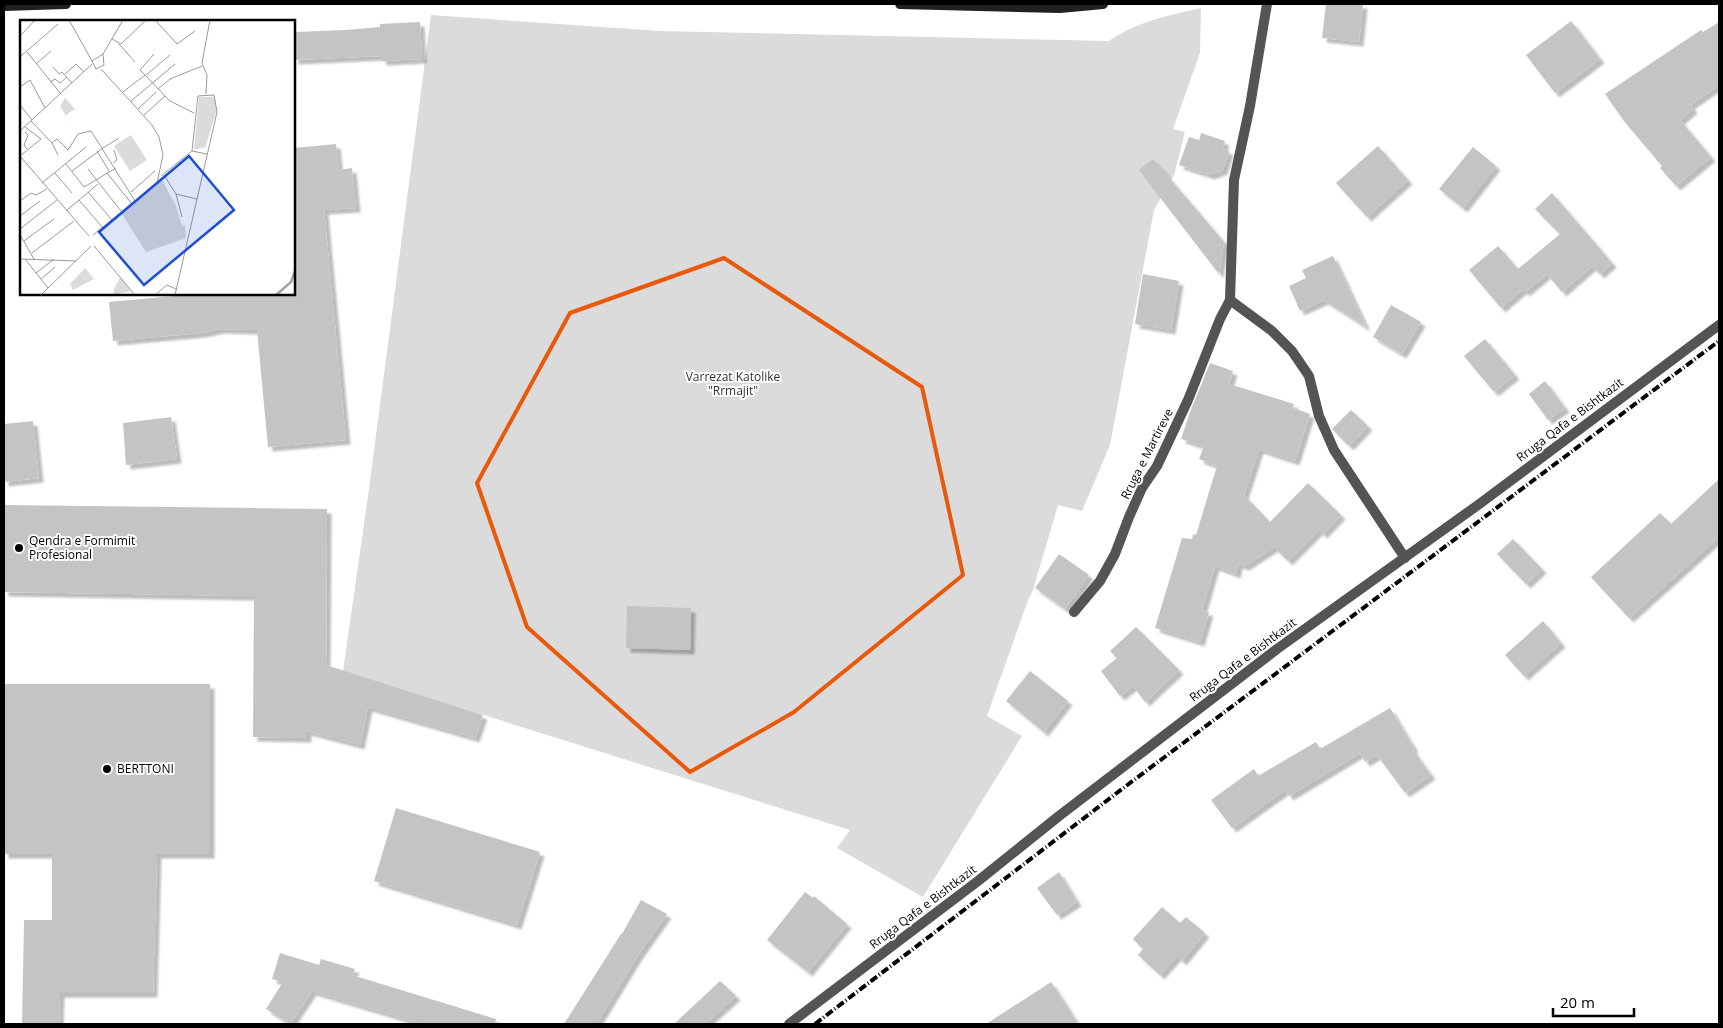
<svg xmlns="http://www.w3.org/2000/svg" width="1723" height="1028" font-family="'Open Sans',sans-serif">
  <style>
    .green { fill: #dbdbdb }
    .building { fill: #c4c4c4; filter: url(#shadow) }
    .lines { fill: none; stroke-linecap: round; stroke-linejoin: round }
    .minor { stroke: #545454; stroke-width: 10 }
    .secondary { stroke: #212121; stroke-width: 10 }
    .rail { stroke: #000; stroke-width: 4; stroke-dasharray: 8 2.5 1 2.5; stroke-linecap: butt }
    .marked { fill: none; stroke: #e8590c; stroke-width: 4; stroke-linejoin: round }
    .poi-dot { fill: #000; stroke: #fff; stroke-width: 2 }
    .labels { text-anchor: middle; stroke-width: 4; stroke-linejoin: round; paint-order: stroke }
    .park-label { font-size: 12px; fill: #323232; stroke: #fff }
    .street-label { font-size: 12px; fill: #000; stroke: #fff }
    .poi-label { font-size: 12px; fill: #000; stroke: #fff; text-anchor: start }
    .inset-river { fill: none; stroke: #a2a2a2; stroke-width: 2.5 }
    .inset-road { fill: none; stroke: #999; stroke-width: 1 }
    .view { fill: #1d4ed8; fill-opacity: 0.15; stroke: #1d4ed8; stroke-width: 2.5 }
    .inset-edge { fill: none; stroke: #000; stroke-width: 2.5 }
  </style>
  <defs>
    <filter id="shadow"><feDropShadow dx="4.5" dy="4.5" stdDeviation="1" flood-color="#0004"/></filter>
  </defs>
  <rect width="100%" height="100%" fill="#fff"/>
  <path class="green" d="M 1201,8 L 1200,53 L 1173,129 L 1185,132 L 1174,175 L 1154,210 L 1110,445 L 1082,511 L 1058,505 L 1033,590 L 1027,603 L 987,716 L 1022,736 L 923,897 L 837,848 L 850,830 L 343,671 L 369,489 L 431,15 L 660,31 L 1109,41 C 1136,22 1169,15 1201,8 Z"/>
  <path class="building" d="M 1326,4 L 1363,4 L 1359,42 L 1322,38 Z
    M 1571,21 L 1600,59 L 1555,93 L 1526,55 Z
    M 420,22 L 422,59 L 382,61 L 381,56 L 294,60 L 294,32 L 346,30 L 380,27 L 380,24 Z
    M 1719,22 L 1719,85 L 1690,105 L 1693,109 L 1680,120 L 1711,157 L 1676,186 L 1660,168 L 1662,166 L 1624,121 L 1605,94 L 1701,30 L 1703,32 Z
    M 1201,133 L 1225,141 L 1223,148 L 1229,151 L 1223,170 L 1210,175 L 1179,165 L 1189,137 L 1199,140 Z
    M 336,144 L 339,170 L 352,168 L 356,208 L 324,210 L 346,440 L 268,447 L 257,330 L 220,329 L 201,333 L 113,341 L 109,302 L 196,294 L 294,294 L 294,148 Z
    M 1378,146 L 1408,180 L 1367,217 L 1336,183 Z
    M 1473,147 L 1496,166 L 1463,208 L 1439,189 Z
    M 1153,159 L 1224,242 L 1219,274 L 1139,170 Z
    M 1552,193 L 1612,263 L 1600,274 L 1592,266 L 1562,292 L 1547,274 L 1525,292 L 1523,289 L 1501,308 L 1469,270 L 1498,246 L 1518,269 L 1560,234 L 1535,209 Z
    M 1333,256 L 1366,327 L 1324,300 L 1300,311 L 1289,286 L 1306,278 L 1302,270 Z
    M 1143,274 L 1179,281 L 1171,330 L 1135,324 Z
    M 1391,305 L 1421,322 L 1402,354 L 1373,337 Z
    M 1485,339 L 1515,375 L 1494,392 L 1464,356 Z
    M 1210,363 L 1233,371 L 1229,384 L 1294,404 L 1293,408 L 1310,414 L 1295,461 L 1259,449 L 1244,495 L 1270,522 L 1308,483 L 1341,515 L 1323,534 L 1319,530 L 1288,561 L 1274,547 L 1245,566 L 1238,564 L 1236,574 L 1215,566 L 1202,610 L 1209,612 L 1200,642 L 1155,628 L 1182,538 L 1192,539 L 1193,534 L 1196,535 L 1217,466 L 1199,459 L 1204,446 L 1181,439 L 1190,412 Z
    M 1545,381 L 1565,408 L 1548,420 L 1529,394 Z
    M 1351,410 L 1368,426 L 1349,446 L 1332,429 Z
    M 171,417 L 177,459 L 126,465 L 123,423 Z
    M 33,421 L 39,478 L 4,482 L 4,424 Z
    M 1719,479 L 1719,537 L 1629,618 L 1591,577 L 1660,513 L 1671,524 Z
    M 4,505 L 327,509 L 326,665 L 483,715 L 475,738 L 368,707 L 360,745 L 307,731 L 307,738 L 253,737 L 254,596 L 4,592 Z
    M 1513,539 L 1542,569 L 1526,584 L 1497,554 Z
    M 1059,554 L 1089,575 L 1065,609 L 1035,588 Z
    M 627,606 L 691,608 L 690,650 L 626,648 Z
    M 1543,621 L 1561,643 L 1524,676 L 1505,655 Z
    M 1136,627 L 1179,670 L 1145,702 L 1133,686 L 1120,696 L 1101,671 L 1117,658 L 1110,651 Z
    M 1030,671 L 1068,701 L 1044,732 L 1006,701 Z
    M 4,684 L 210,684 L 210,854 L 157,854 L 153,993 L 60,993 L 59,1024 L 22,1024 L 24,920 L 52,920 L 52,854 L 4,854 Z
    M 1390,708 L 1414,748 L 1412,749 L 1431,775 L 1405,793 L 1377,755 L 1365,762 L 1360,753 L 1289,796 L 1285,790 L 1232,828 L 1211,800 L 1254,769 L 1258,776 L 1316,742 L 1320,749 Z
    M 396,808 L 540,852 L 517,925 L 374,881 Z
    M 1059,872 L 1077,902 L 1057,915 L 1037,888 Z
    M 805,892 L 813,898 L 814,896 L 847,924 L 808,972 L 767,940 Z
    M 641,900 L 667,914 L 638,955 L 596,1024 L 564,1024 L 621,934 L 622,934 Z
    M 1162,907 L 1180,923 L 1186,917 L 1205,933 L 1182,961 L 1177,956 L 1160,975 L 1138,955 L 1143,949 L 1133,939 Z
    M 280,953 L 319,965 L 321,959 L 355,969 L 352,975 L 496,1019 L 495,1024 L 422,1024 L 312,991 L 290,1024 L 266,1009 L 283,982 L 272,979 Z
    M 720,981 L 736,996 L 705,1024 L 674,1024 Z
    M 1051,982 L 1078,1024 L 986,1024 Z"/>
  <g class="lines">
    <path class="minor" d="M 1267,4 L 1250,106 L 1234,180 L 1230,300 L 1272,331 L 1292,351 L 1309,376 L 1319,416 L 1334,450 L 1405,558
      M 1074,612 L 1100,581 L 1115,554 L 1129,517 L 1142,488 L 1157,466 L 1188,400 L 1220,319 L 1230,300
      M 789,1024 L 978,881 L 1059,816 L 1277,649 L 1478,505 L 1719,325"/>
    <path class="secondary" d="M 900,4 L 1060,8 L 1103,4
      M 4,6 L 66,4"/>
    <path class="rail" d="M 815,1024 L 1122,789 L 1719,341"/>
  </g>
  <path class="marked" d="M 724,258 L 922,387 L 963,575 L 794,712 L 690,772 L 527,627 L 477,483 L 570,313 Z"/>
  <g class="poi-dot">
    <circle cx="19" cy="548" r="5"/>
    <circle cx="107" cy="769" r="5"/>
  </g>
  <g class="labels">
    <g class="park-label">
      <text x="733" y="381">Varrezat Katolike<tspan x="733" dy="14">"Rrmajit"</tspan></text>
    </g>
    <g class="street-label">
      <text transform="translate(1570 420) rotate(-37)" y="4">Rruga Qafa e Bishtkazit</text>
      <text transform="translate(1147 454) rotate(-63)" y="4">Rruga e Martireve</text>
      <text transform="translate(1243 660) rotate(-37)" y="4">Rruga Qafa e Bishtkazit</text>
      <text transform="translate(923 907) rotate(-37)" y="4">Rruga Qafa e Bishtkazit</text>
    </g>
    <g class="poi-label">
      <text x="29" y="545">Qendra e Formimit<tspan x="29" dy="14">Profesional</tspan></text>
      <text x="117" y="773">BERTTONI</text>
    </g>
  </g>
  <g transform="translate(20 20)">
    <rect width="275" height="275" fill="#fff"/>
    <path d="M 179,77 L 195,77 L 196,92 L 184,132 L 185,127 L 174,130 ZM 45,78 L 55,89 L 46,95 L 51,104 L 40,86 ZM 111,115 L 127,140 L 110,151 L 94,126 ZM 142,160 L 156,186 L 162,206 L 165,205 L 166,218 L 126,232 L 102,194 ZM 65,248 L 74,259 L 53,270 L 50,264 ZM 100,257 L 111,271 L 94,275 L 94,269 Z" fill="#dbdbdb"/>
    <path class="inset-river" d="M 256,275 L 271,262 L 275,251"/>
    <path class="inset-road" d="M 49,0 L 72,41M 135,0 L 157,24 L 175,11M 0,16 L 15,0M 92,19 L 101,24 L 126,0M 99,24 L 115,42M 7,32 L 41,74M 83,34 L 84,45 L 76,49 L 72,41 L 83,34 L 103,0M 134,34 L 120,50 L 150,81 L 174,93M 1,36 L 38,4M 16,44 L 31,31M 33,47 L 39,54 L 42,52 L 52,63M 45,54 L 56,44 L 64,52M 126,55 L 150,35M 30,62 L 35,59 L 40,63 L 47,57M 0,67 L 10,60 L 25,88M 138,69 L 150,59 L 182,46M 103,72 L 125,55M 186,74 L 187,55 L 182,43 L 190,0M 111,81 L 155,44M 0,85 L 12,100M 118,89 L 136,72M 124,95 L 145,76M 11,101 L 32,123 L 38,135M 0,111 L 72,44M 5,112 L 8,115 L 4,125 L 7,129M 32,123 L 37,119 L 48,130 L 58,114 L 71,111 L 115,181M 83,128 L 99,118M 77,131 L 89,151M 172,131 L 187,134M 0,136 L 21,119 L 5,107M 0,136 L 69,216M 93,143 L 97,140 L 94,130M 46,144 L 64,167 L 96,148M 68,149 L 101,191M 52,151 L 83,128M 35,153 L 52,173M 87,153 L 112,184M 144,155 L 156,174 L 177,179M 141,156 L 172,131 L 178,76 L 194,75 L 197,92 L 155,275M 22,163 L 66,127M 68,172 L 92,200M 111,172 L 135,151M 156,174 L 162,197M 59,180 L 83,208M 0,181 L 11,173 L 16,175 L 27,169M 46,191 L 78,164M 0,196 L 20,181M 0,209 L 37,180M 0,215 L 14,239M 73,215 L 137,163 L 143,135 L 139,117 L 132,105 L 81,49M 4,221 L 34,199M 74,226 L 115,275M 12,233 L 54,201M 0,239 L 56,241M 5,239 L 28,268M 16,253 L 34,239M 21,259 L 35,247M 21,275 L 71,226M 135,275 L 147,265 L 156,269"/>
    <path class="view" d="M 169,136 L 214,190 L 124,265 L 79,212 Z"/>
    <rect width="275" height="275" class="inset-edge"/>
  </g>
  <rect width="1723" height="1028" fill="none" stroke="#000000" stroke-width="10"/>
  <path d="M1553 1008v8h81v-8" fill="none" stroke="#000000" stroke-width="2.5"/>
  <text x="1560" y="1008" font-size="15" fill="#000000" stroke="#ffffff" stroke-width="4" paint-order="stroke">20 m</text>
</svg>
